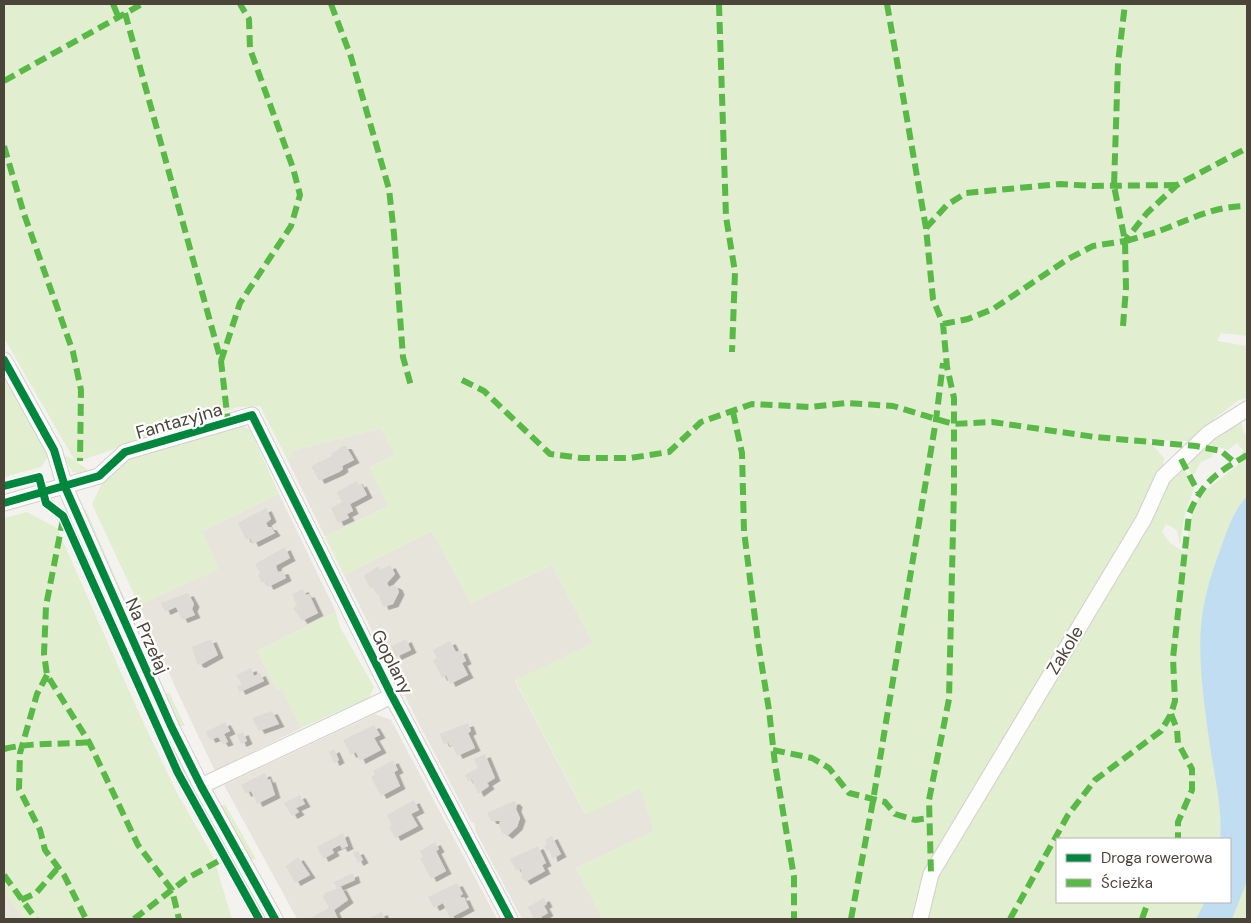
<svg xmlns="http://www.w3.org/2000/svg" width="1251" height="923" font-family="'DM Sans',sans-serif">
  <style>
    .residential { fill: #e7e4dc }
    .green { fill: #e1eecf; fill-rule: evenodd }
    .water { fill: #c0ddf1 }
    .building { fill: #dedbd6; filter: url(#shadow) }
    .lines { fill: none; stroke-linecap: round; stroke-linejoin: round }
    .minor-casing { stroke: #d2d0cb; stroke-width: 17 }
    .minor { stroke: #fdfdfc; stroke-width: 15 }
    .quiet { stroke: #58b947; stroke-width: 6; stroke-dasharray: 12 6; stroke-linecap: butt }
    .cycleway-casing { stroke: #fff; stroke-width: 11 }
    .cycleway { stroke: #00873e; stroke-width: 8 }
    .labels { text-anchor: middle; stroke-width: 4.5; stroke-linejoin: round; paint-order: stroke }
    .street-label { font-size: 18px; fill: #4b4439; stroke: #fff }
  </style>
  <defs>
    <filter id="shadow"><feDropShadow dx="5.5" dy="3" stdDeviation="0" flood-color="#0004"/></filter>
  </defs>
  <rect width="100%" height="100%" fill="#f4f2ee"/>
  <path class="residential" d="M 381,428 L 395,455 L 370,467 L 388,506 L 325,537 L 288,461 L 293,450 Z
    M 279,494 L 336,612 L 257,651 L 277,690 L 282,688 L 301,728 L 215,771 L 176,689 L 139,605 L 218,569 L 202,531 Z
    M 432,531 L 471,603 L 552,565 L 593,643 L 515,681 L 585,814 L 640,788 L 654,831 L 576,868 L 603,919 L 522,919 L 476,832 L 474,823 L 471,822 L 420,726 L 344,575 Z
    M 375,714 L 391,720 L 497,919 L 297,919 L 224,785 Z
    M 4,891 L 24,919 L 4,919 Z"/>
  <path class="green" d="M 4,4 L 1247,4 L 1247,336 L 1221,333 L 1217,341 L 1247,346 L 1247,398 L 1239,400 L 1215,418 L 1211,426 L 1191,441 L 1148,440 L 1164,458 L 1162,477 L 1172,480 L 1183,468 L 1195,485 L 1184,518 L 1180,545 L 1177,530 L 1166,524 L 1162,532 L 1170,543 L 1182,551 L 1186,550 L 1190,521 L 1199,496 L 1240,463 L 1243,450 L 1237,443 L 1228,450 L 1207,444 L 1241,422 L 1244,433 L 1247,436 L 1247,912 L 1245,919 L 603,919 L 576,868 L 654,831 L 640,789 L 586,815 L 515,680 L 593,643 L 552,565 L 471,603 L 432,531 L 344,575 L 325,537 L 388,506 L 369,468 L 395,455 L 381,428 L 293,450 L 288,461 L 260,406 L 239,407 L 76,462 L 87,469 L 88,474 L 73,472 L 64,458 L 67,456 L 75,461 L 4,338 ZM 1057,839 L 1230,839 L 1230,902 L 1057,902 Z
    M 4,372 L 49,455 L 41,467 L 4,477 Z
    M 241,425 L 250,430 L 279,494 L 202,531 L 219,569 L 139,605 L 92,504 L 102,483 L 129,459 Z
    M 1205,450 L 1213,453 L 1212,457 L 1201,462 L 1193,476 L 1189,470 L 1188,461 L 1196,453 Z
    M 86,510 L 133,618 L 131,618 L 83,511 Z
    M 27,512 L 57,528 L 139,713 L 176,791 L 213,856 L 232,919 L 24,919 L 4,891 L 4,518 Z
    M 71,516 L 147,687 L 144,689 L 67,518 Z
    M 336,612 L 340,627 L 374,687 L 369,698 L 301,728 L 282,689 L 277,690 L 257,651 Z
    M 147,689 L 222,837 L 218,839 L 185,778 L 145,691 Z
    M 169,692 L 185,726 L 178,726 L 164,695 Z
    M 225,804 L 256,859 L 249,860 L 221,806 Z
    M 227,846 L 268,919 L 264,919 L 224,847 Z"/>
  <path class="water" d="M 1247,496 L 1247,881 L 1232,919 L 1196,919 L 1205,902 L 1230,902 L 1230,839 L 1220,839 C 1223,808 1214,776 1210,745 C 1205,711 1198,661 1201,627 C 1203,602 1210,577 1219,553 C 1226,534 1233,511 1247,496 Z"/>
  <path class="building" d="M 343,446 L 346,446 L 354,460 L 342,466 L 343,469 L 339,472 L 319,481 L 311,466 L 332,456 L 331,454 Z
    M 357,481 L 359,485 L 361,483 L 367,495 L 350,504 L 353,511 L 347,514 L 349,518 L 338,523 L 331,508 L 342,502 L 337,492 Z
    M 266,508 L 271,519 L 266,523 L 268,527 L 271,527 L 275,533 L 253,544 L 250,538 L 246,540 L 238,523 Z
    M 285,547 L 290,558 L 277,565 L 276,567 L 278,572 L 283,571 L 286,578 L 268,587 L 265,581 L 262,583 L 258,576 L 260,573 L 255,564 Z
    M 390,565 L 395,574 L 387,583 L 389,587 L 393,585 L 397,587 L 399,592 L 393,604 L 383,607 L 378,593 L 376,594 L 373,587 L 370,588 L 364,576 L 378,566 L 380,570 Z
    M 303,589 L 306,595 L 309,594 L 318,613 L 302,621 L 293,608 L 297,606 L 292,594 Z
    M 188,593 L 194,604 L 192,609 L 195,615 L 182,620 L 176,607 L 165,612 L 161,603 Z
    M 211,639 L 218,655 L 200,665 L 197,664 L 192,647 Z
    M 406,639 L 411,650 L 396,657 L 391,647 Z
    M 450,641 L 456,652 L 461,650 L 466,661 L 462,663 L 468,675 L 450,684 L 446,675 L 442,678 L 433,660 L 437,658 L 433,650 Z
    M 251,668 L 254,676 L 260,673 L 264,681 L 240,692 L 237,686 L 242,684 L 236,675 Z
    M 272,711 L 279,724 L 259,731 L 252,718 Z
    M 225,722 L 230,731 L 224,734 L 228,742 L 223,744 L 218,737 L 210,740 L 206,732 Z
    M 468,723 L 471,731 L 468,733 L 475,748 L 457,756 L 452,745 L 450,746 L 448,742 L 444,744 L 439,734 Z
    M 374,725 L 380,735 L 374,738 L 381,750 L 360,761 L 356,752 L 351,755 L 343,740 Z
    M 243,732 L 247,741 L 241,744 L 237,735 Z
    M 334,749 L 339,760 L 334,763 L 329,752 Z
    M 485,754 L 495,778 L 487,783 L 489,786 L 478,794 L 472,779 L 468,781 L 465,775 L 478,768 L 474,759 Z
    M 393,760 L 398,770 L 394,772 L 400,786 L 381,796 L 371,777 L 375,775 L 373,771 Z
    M 265,773 L 268,780 L 270,779 L 275,795 L 257,804 L 251,791 L 246,794 L 241,785 Z
    M 300,795 L 305,804 L 296,808 L 299,812 L 292,816 L 284,803 Z
    M 414,800 L 419,810 L 411,814 L 418,826 L 395,838 L 389,827 L 392,826 L 387,815 Z
    M 514,801 L 517,804 L 516,809 L 520,818 L 517,827 L 507,836 L 502,832 L 499,826 L 500,821 L 491,821 L 487,813 Z
    M 343,833 L 348,846 L 342,849 L 340,845 L 332,849 L 334,853 L 323,859 L 317,847 Z
    M 552,836 L 561,854 L 552,859 L 550,850 L 547,851 L 544,846 L 547,844 L 545,840 Z
    M 435,842 L 439,849 L 436,851 L 446,871 L 431,879 L 420,858 L 423,857 L 420,851 Z
    M 538,846 L 546,863 L 542,865 L 545,871 L 525,882 L 522,878 L 521,869 L 516,870 L 510,859 Z
    M 358,851 L 363,860 L 358,863 L 353,853 Z
    M 298,857 L 310,875 L 295,883 L 286,866 Z
    M 353,873 L 355,880 L 337,888 L 334,882 Z
    M 457,883 L 463,894 L 460,896 L 462,898 L 464,897 L 469,908 L 450,918 L 443,903 L 434,908 L 428,897 Z
    M 341,887 L 348,900 L 334,910 L 338,919 L 313,919 L 312,917 L 329,908 L 323,897 L 325,893 Z
    M 544,898 L 547,904 L 544,906 L 548,913 L 541,917 L 543,919 L 534,919 L 528,907 Z
    M 382,912 L 385,919 L 367,919 Z"/>
  <g class="lines">
    <g class="minor-casing">
      <path id="minor" d="M 4,360 L 54,450 L 65,487 L 171,726 L 201,786 L 275,919
        M 4,503 L 99,476 L 125,452 L 252,415 L 392,696 L 510,919
        M 201,786 L 392,696
        M 920,919 L 931,874 L 1144,519 L 1163,477 L 1209,433 L 1247,409"/>
    </g>
    <use href="#minor" class="minor"/>
    <path class="quiet" d="M 113,4 L 118,16
      M 331,4 L 351,57 L 389,189 L 394,234 L 403,357 L 411,386
      M 719,4 L 726,217 L 735,272 L 732,352
      M 887,4 L 926,228 L 933,299 L 943,324 L 947,367 L 954,398 L 954,488 L 949,699 L 929,800 L 931,874
      M 125,13 L 221,361 L 228,422
      M 4,81 L 142,4
      M 4,146 L 24,214 L 73,352 L 81,390 L 80,461
      M 926,228 L 947,205 L 966,193 L 1060,184 L 1092,186 L 1177,185
      M 1126,241 C 1140,237 1154,233 1167,228 C 1195,217 1217,206 1247,206
      M 943,324 L 968,319 L 993,309 L 1068,259 L 1093,246 L 1125,241 L 1147,213 L 1177,185 L 1247,148
      M 1123,326 L 1126,288 L 1125,241 L 1114,186 L 1118,63 L 1125,4
      M 221,361 L 240,303 L 291,226 L 300,195 L 293,168 L 250,49 L 249,19 L 240,4
      M 462,380 L 484,391 L 550,454 L 581,458 L 630,458 L 669,452 L 701,422 L 752,404 L 810,407 L 847,403 L 893,406 L 953,424 L 992,422 L 1095,437 L 1196,446 L 1221,451 L 1234,462
      M 733,412 L 742,453 L 744,531 L 758,642 L 769,710 L 775,764 L 794,877 L 794,919
      M 1181,459 L 1198,492
      M 63,519 L 46,606 L 44,654 L 47,675 L 89,742 L 138,845 L 172,890 L 179,919
      M 47,675 L 37,694 L 20,753 L 19,789 L 40,830 L 45,850 L 64,875 L 86,919
      M 1171,714 L 1177,729 L 1178,743 L 1192,769 L 1192,790 L 1178,822 L 1178,839
      M 4,749 C 32,742 60,745 89,742
      M 773,750 L 812,758 L 829,768 L 849,793 L 885,802 L 895,814 L 915,820 L 929,818
      M 4,875 L 36,919
      M 21,900 L 36,893 L 57,869
      M 134,919 L 186,879 L 226,857
      M 851,919 L 873,801 L 936,420 L 943,363
      M 1010,919 L 1068,815 L 1095,780 L 1161,731 L 1171,714 L 1175,701 L 1173,658 L 1189,514 C 1203,481 1217,473 1247,455
      M 1142,919 L 1148,902"/>
    <g class="cycleway-casing">
      <path id="cycleway" d="M 4,360 L 54,450 L 65,487 L 171,726 L 201,786 L 275,919
        M 4,486 L 39,477 L 46,503 L 63,516 L 178,773 L 259,919
        M 4,503 L 99,476 L 125,452 L 252,415 L 392,696 L 510,919"/>
    </g>
    <use href="#cycleway" class="cycleway"/>
  </g>
  <g class="labels">
    <g class="street-label">
      <text transform="translate(179 421) rotate(-16)" y="6">Fantazyjna</text>
      <text transform="translate(147 636) rotate(66)" y="6">Na Przełaj</text>
      <text transform="translate(1065 650) rotate(-59)" y="6">Zakole</text>
      <text transform="translate(392 662) rotate(63)" y="6">Goplany</text>
    </g>
  </g>
  <rect width="1251" height="923" fill="none" stroke="#4b4439" stroke-width="10"/>
  <rect x="1056" y="838" width="175" height="65" fill="#ffffff" stroke="#b7b4b0"/>
  <rect x="1066" y="854" width="25" height="8" fill="#00873e" stroke="#b7b4b0"/>
  <text x="1101" y="863" font-size="15" fill="#4b4439">Droga rowerowa</text>
  <rect x="1066" y="879" width="25" height="8" fill="#58b947" stroke="#b7b4b0"/>
  <text x="1101" y="888" font-size="15" fill="#4b4439">Ścieżka</text>
</svg>
